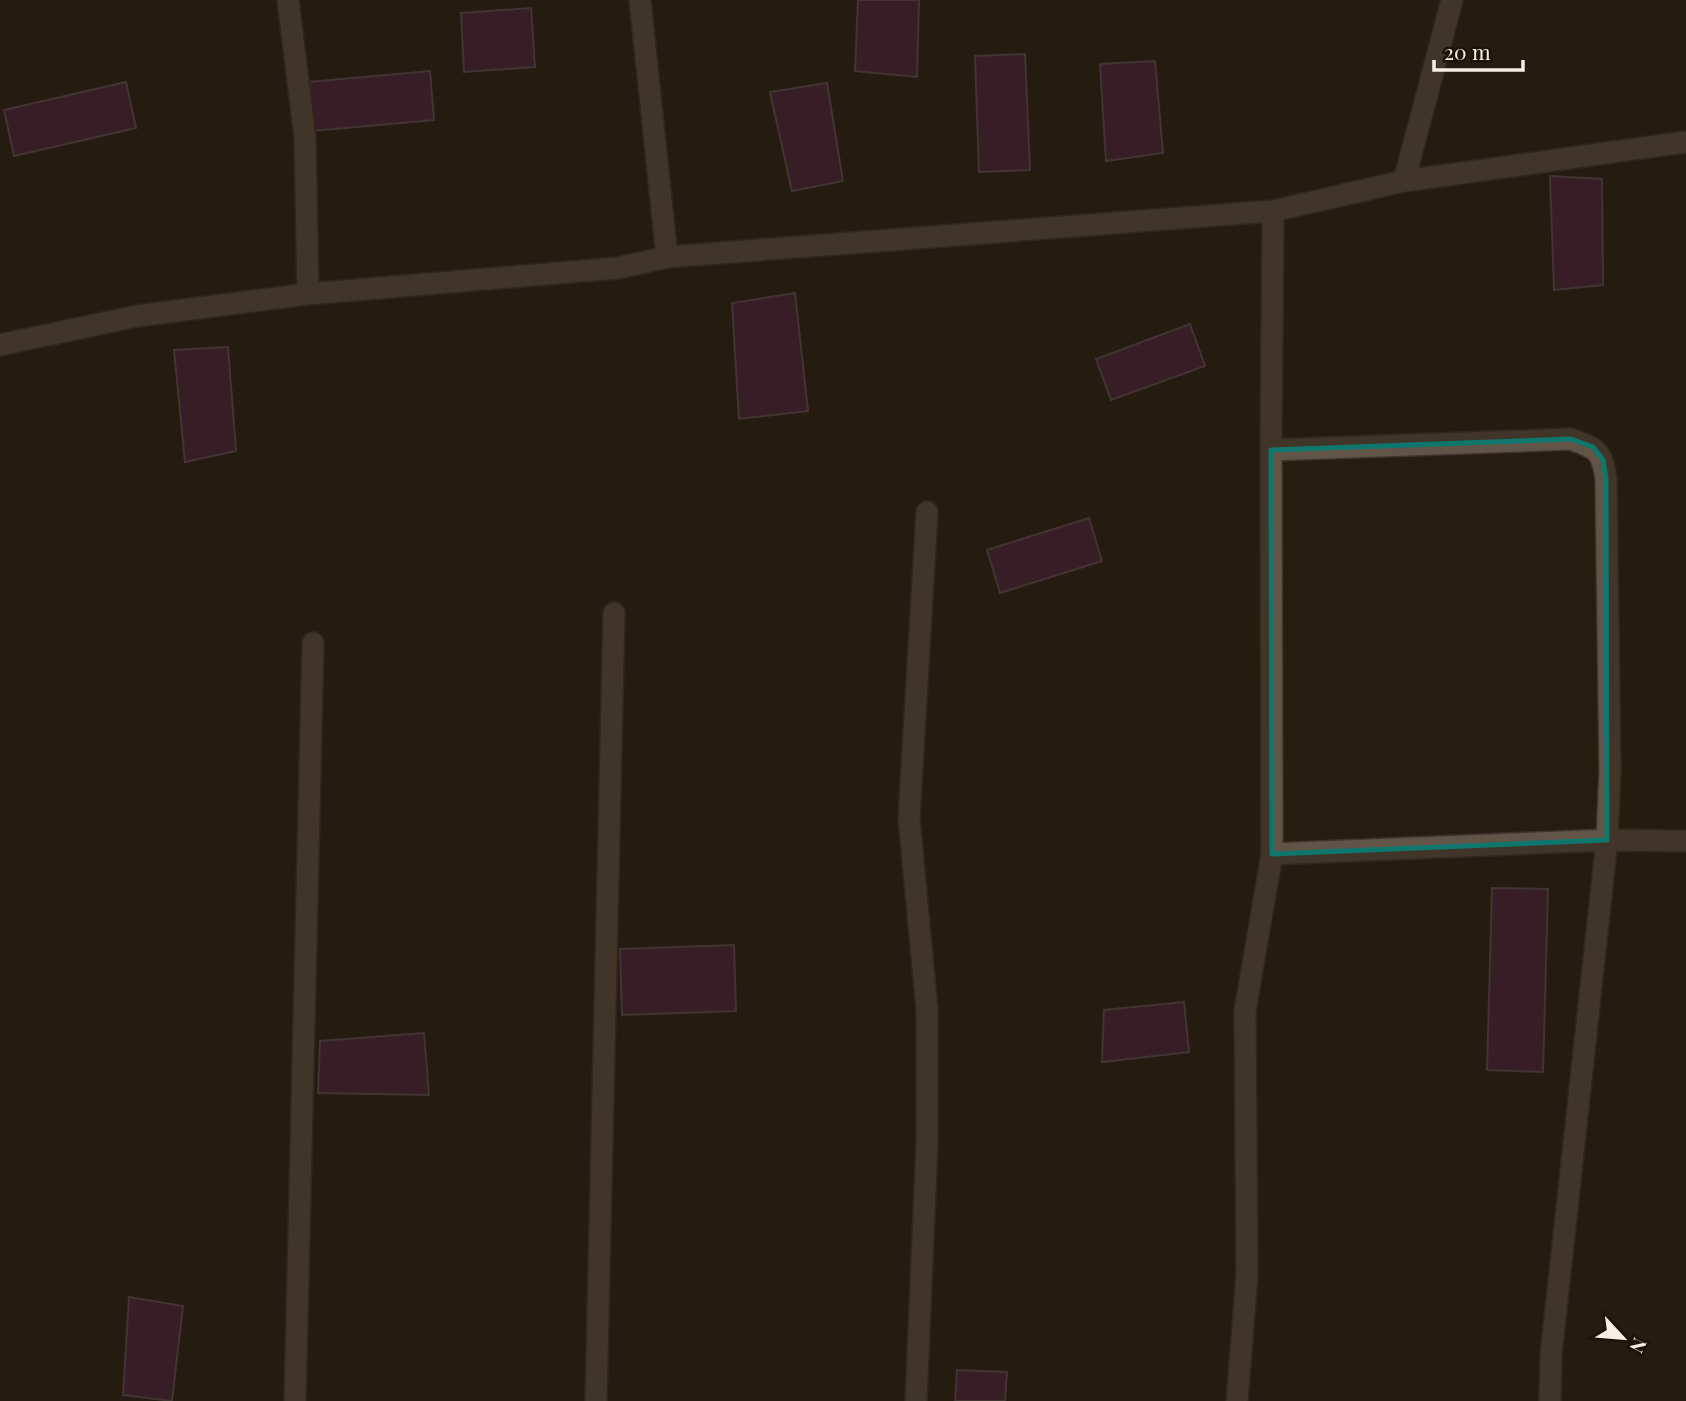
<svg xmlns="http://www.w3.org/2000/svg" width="1686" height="1401" font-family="'Playfair Display',serif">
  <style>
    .building { fill: #4b2140; stroke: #62525d; stroke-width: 2 }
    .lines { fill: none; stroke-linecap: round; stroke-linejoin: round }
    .minor-casing { stroke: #3e342e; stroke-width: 24 }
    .minor { stroke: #615446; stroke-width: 21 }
    .marked { fill: none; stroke: #0f766e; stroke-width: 5; stroke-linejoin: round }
  </style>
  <rect width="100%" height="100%" fill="#271c10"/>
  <path class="building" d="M 858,0 L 919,0 L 917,77 L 855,71 Z
    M 531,8 L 535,67 L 464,72 L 461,13 Z
    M 1025,54 L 1030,170 L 979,172 L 975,56 Z
    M 1155,61 L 1163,153 L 1106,161 L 1100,64 Z
    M 430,71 L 434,120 L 313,131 L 309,82 Z
    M 126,82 L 136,128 L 14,156 L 4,110 Z
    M 827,83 L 843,181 L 792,191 L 770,92 Z
    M 1550,176 L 1602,179 L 1603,285 L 1554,290 Z
    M 795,293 L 808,411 L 739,419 L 732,303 Z
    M 1190,324 L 1205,366 L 1111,400 L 1096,359 Z
    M 228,347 L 236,451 L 185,462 L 174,350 Z
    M 1089,518 L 1102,561 L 1000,593 L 987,550 Z
    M 1492,888 L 1548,889 L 1543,1072 L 1487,1070 Z
    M 734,945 L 736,1011 L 622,1015 L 620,949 Z
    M 1184,1002 L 1189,1052 L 1102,1062 L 1104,1010 Z
    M 424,1033 L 429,1095 L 318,1093 L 320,1041 Z
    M 129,1297 L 183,1306 L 172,1401 L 123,1395 Z
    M 957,1370 L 1007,1372 L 1005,1401 L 955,1401 Z"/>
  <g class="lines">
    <g class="minor-casing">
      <path id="minor" d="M 288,0 L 305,138 L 308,294
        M 640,0 L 667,257
        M 1404,181 L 1452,0
        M 0,345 L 137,316 L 308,294 L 618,268 L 667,257 L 1273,211 L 1404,181 L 1686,142
        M 1271,450 L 1571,439 C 1597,449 1602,450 1606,479 L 1610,771 L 1607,840 L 1551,1355 L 1550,1401
        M 1272,854 L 1607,840 L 1686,841
        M 295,1401 L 313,643
        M 596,1401 L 614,613
        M 916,1401 L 927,1144 L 927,1010 L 909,818 L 927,512
        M 1237,1401 L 1247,1275 L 1245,1011 L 1272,854 L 1271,450 L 1273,211"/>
    </g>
    <use href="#minor" class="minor"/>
  </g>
  <path d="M0 0H1686V1401H0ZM 1571,439 L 1593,447 L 1603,460 L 1606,479 L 1607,840 L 1272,854 L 1271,450 Z" fill="#271c10" fill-opacity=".55" fill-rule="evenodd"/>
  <path class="marked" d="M 1571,439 L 1593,447 L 1603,460 L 1606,479 L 1607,840 L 1272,854 L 1271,450 Z"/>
  <g transform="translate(1623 1338) rotate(116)" stroke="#1e1307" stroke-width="5" paint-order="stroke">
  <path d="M0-5L12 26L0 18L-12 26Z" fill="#f7eee6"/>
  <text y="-10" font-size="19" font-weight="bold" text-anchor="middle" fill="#f7eee6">N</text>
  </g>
  <path d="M1434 60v10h89v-10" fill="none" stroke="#f7eee6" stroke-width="3.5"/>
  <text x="1444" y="60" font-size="21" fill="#f7eee6" stroke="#1e1307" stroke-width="5" paint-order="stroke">20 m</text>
</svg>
